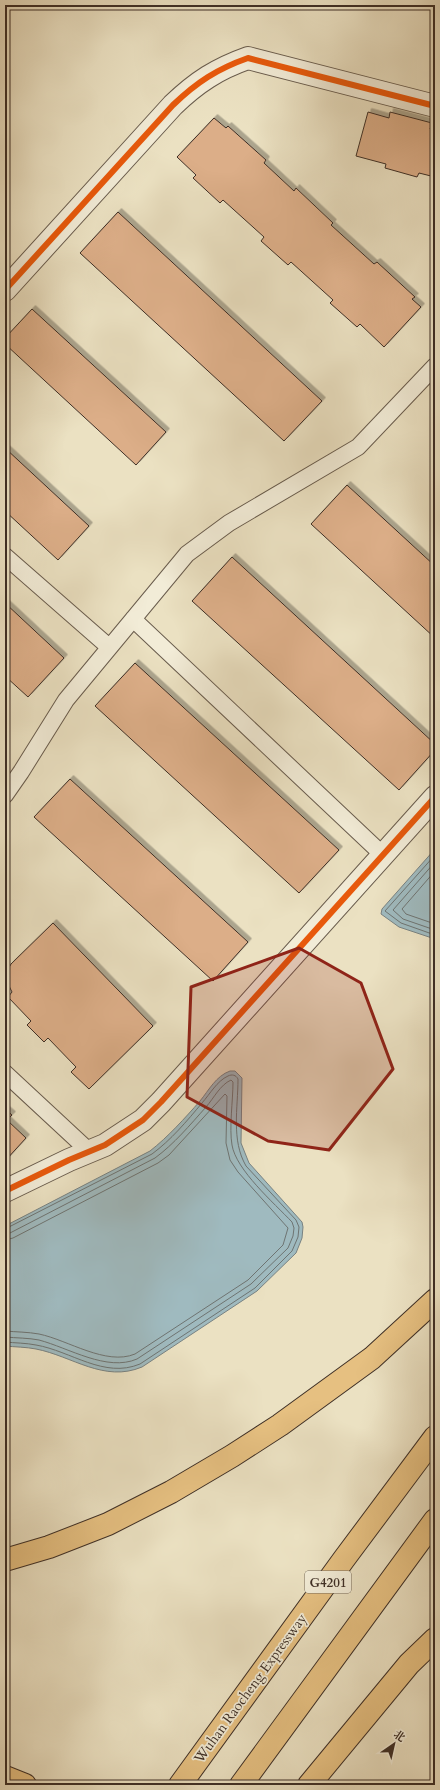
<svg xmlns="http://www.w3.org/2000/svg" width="440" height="1790" font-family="Cardo,'Noto Serif SC',serif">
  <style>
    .water { fill: #9fbabf; stroke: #788282 }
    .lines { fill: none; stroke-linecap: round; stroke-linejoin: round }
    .shore { stroke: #6e7472; stroke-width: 1 }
    .building { fill: #dcae88; stroke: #3e2f26; filter: url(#shadow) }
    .service-casing { stroke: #695c4d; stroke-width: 18 }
    .minor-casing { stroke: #695c4d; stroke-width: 24 }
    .motorway-casing { stroke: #3e2f26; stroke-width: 24 }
    .service { stroke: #f2ecd7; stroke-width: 16 }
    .minor { stroke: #f2ecd7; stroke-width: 22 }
    .motorway { stroke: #e6c081; stroke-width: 22 }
    .cycleway-casing { stroke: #f2ecd7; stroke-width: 8 }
    .cycleway { stroke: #e8590c; stroke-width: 6 }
    .marked { fill: #8f2418; fill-opacity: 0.2; stroke: #8f2418; stroke-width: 3; stroke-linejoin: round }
    .labels { text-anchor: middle; stroke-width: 3.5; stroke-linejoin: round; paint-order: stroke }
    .shield { fill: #f2ecd7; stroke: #74685b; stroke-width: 1 }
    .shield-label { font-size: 13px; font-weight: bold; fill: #3e2f26 }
    .street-label { font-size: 14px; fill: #3e2f26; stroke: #f2ecd7 }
  </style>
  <defs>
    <filter id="shadow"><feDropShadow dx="3.5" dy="-3.5" stdDeviation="0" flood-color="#0004"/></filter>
  </defs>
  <rect width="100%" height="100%" fill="#ebe1c2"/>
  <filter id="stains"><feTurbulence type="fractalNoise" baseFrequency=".005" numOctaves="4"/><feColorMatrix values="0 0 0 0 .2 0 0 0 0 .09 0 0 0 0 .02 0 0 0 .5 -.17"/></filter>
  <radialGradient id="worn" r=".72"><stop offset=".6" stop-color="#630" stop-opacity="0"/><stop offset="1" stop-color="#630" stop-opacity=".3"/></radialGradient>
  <path class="water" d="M 435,849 L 435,939 L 399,927 L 381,914 L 382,909 Z
    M 230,1071 L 235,1071 L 242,1078 L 241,1143 L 249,1163 L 302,1222 L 303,1227 L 302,1238 L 296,1253 L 257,1291 L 142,1367 C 104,1383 72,1356 36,1349 C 26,1347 15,1347 5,1346 L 5,1226 L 150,1151 C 168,1137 185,1118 200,1101 C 209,1090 216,1076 230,1071 Z"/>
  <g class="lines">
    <path class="shore" d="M 435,855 L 385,911 L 401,923 L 435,935
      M 435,862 L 393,910 L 403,919 L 435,930
      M 435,871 L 402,909 L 406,914 L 435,924
      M 5,1229 L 152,1154 C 171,1140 187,1121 202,1103 C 210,1094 217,1081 228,1076 C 232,1074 236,1075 238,1079 C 238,1108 231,1140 246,1166 L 296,1220 L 299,1227 L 298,1237 L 292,1251 L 255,1288 L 140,1364 C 104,1379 71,1351 36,1345 C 26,1343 15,1343 5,1342
      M 5,1234 L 10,1233 L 155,1158 C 174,1144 190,1125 206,1107 C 214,1098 220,1085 231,1080 L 233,1082 C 233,1100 229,1128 232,1145 C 236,1170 274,1203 292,1222 L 294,1228 L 293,1236 L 288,1248 L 251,1284 L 137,1359 C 107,1372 69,1348 39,1340 C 29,1338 16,1338 5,1337
      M 5,1240 L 13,1238 L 158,1163 L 169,1155 L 225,1094 L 227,1096 L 226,1143 L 230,1160 L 238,1172 L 288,1228 L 283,1245 L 248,1280 L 135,1354 C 106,1366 68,1340 39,1334 C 28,1332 16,1332 5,1331"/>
  </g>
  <path class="building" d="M 368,112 L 389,118 L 390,112 L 432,123 L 430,129 L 435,130 L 435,177 L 419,173 L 417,177 L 385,168 L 386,164 L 356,156 Z
    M 214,118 L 226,128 L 228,126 L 266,160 L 264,163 L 294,191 L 296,188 L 333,223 L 331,225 L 374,264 L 377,262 L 415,297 L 412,299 L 421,307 L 384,347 L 360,324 L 357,327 L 330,303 L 333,300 L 291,262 L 288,265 L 261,241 L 264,237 L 223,200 L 220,203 L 193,178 L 196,175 L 177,157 Z
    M 118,212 L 322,401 L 284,441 L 80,253 Z
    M 32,309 L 166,432 L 136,465 L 5,344 L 5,338 Z
    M 5,448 L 89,526 L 58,560 L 5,511 Z
    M 347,485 L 435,566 L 435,638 L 311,524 Z
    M 232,557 L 435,744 L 435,750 L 399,790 L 192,601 Z
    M 5,603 L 64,658 L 28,697 L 5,676 Z
    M 135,663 L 339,850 L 299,893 L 95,706 Z
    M 70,779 L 248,942 L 213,981 L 34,817 Z
    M 53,923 L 153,1026 L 89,1089 L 71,1072 L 76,1067 L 48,1038 L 44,1042 L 27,1025 L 31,1021 L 8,997 L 12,992 L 6,980 L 7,971 L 11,964 Z
    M 5,1109 L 12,1115 L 7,1120 L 26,1138 L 5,1161 Z"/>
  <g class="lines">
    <g class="service-casing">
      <path id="service" d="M 5,556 L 109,647
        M 133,619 L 383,855
        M 5,795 L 21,772 L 66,700 L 187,554 L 229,523 L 358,447 L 435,366
        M 5,1073 L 90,1152"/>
    </g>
    <g class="minor-casing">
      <path id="minor" d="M 5,290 L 173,105 C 197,82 217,69 248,58 L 435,106
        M 5,1191 L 69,1160 L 105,1145 L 143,1120 L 161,1102 L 435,797"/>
    </g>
    <g class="motorway-casing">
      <path id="motorway" d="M 5,1560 L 49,1547 L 108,1524 L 171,1492 L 232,1456 L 280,1425 L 372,1358 L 435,1300
        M 5,1777 L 25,1785
        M 180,1785 L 344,1559 L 435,1437
        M 241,1785 L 435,1520
        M 309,1785 L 409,1664 L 435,1639"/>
    </g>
    <use href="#service" class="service"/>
    <use href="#minor" class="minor"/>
    <use href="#motorway" class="motorway"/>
    <g class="cycleway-casing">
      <path id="cycleway" d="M 5,290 L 173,105 C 197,82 217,69 248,58 L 435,106
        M 5,1191 L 69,1160 L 105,1145 L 143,1120 L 161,1102 L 435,797"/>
    </g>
    <use href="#cycleway" class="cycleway"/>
  </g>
  <path class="marked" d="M 299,948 L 361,983 L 393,1069 L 329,1150 L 268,1141 L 187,1097 L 191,987 Z"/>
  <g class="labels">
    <rect class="shield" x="305" y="1571" width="46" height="22" rx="3"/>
    <g class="shield-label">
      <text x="328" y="1587">G4201</text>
    </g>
    <g class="street-label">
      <text transform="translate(250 1688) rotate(-54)" y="5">Wuhan Raocheng Expressway</text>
    </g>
  </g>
  <rect width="440" height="1790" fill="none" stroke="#ebe1c2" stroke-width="20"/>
  <rect x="6" y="6" width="428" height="1778" fill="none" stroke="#3e2f26" stroke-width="2"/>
  <rect x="10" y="10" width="420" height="1770" fill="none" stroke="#3e2f26"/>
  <g transform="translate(394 1744) rotate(34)" stroke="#f2ecd7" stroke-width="3" paint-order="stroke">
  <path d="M0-3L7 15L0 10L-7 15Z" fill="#3e2f26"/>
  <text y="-6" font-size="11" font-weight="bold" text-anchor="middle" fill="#3e2f26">北</text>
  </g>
  <rect width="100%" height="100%" filter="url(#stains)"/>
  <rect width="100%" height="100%" fill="url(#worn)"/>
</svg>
